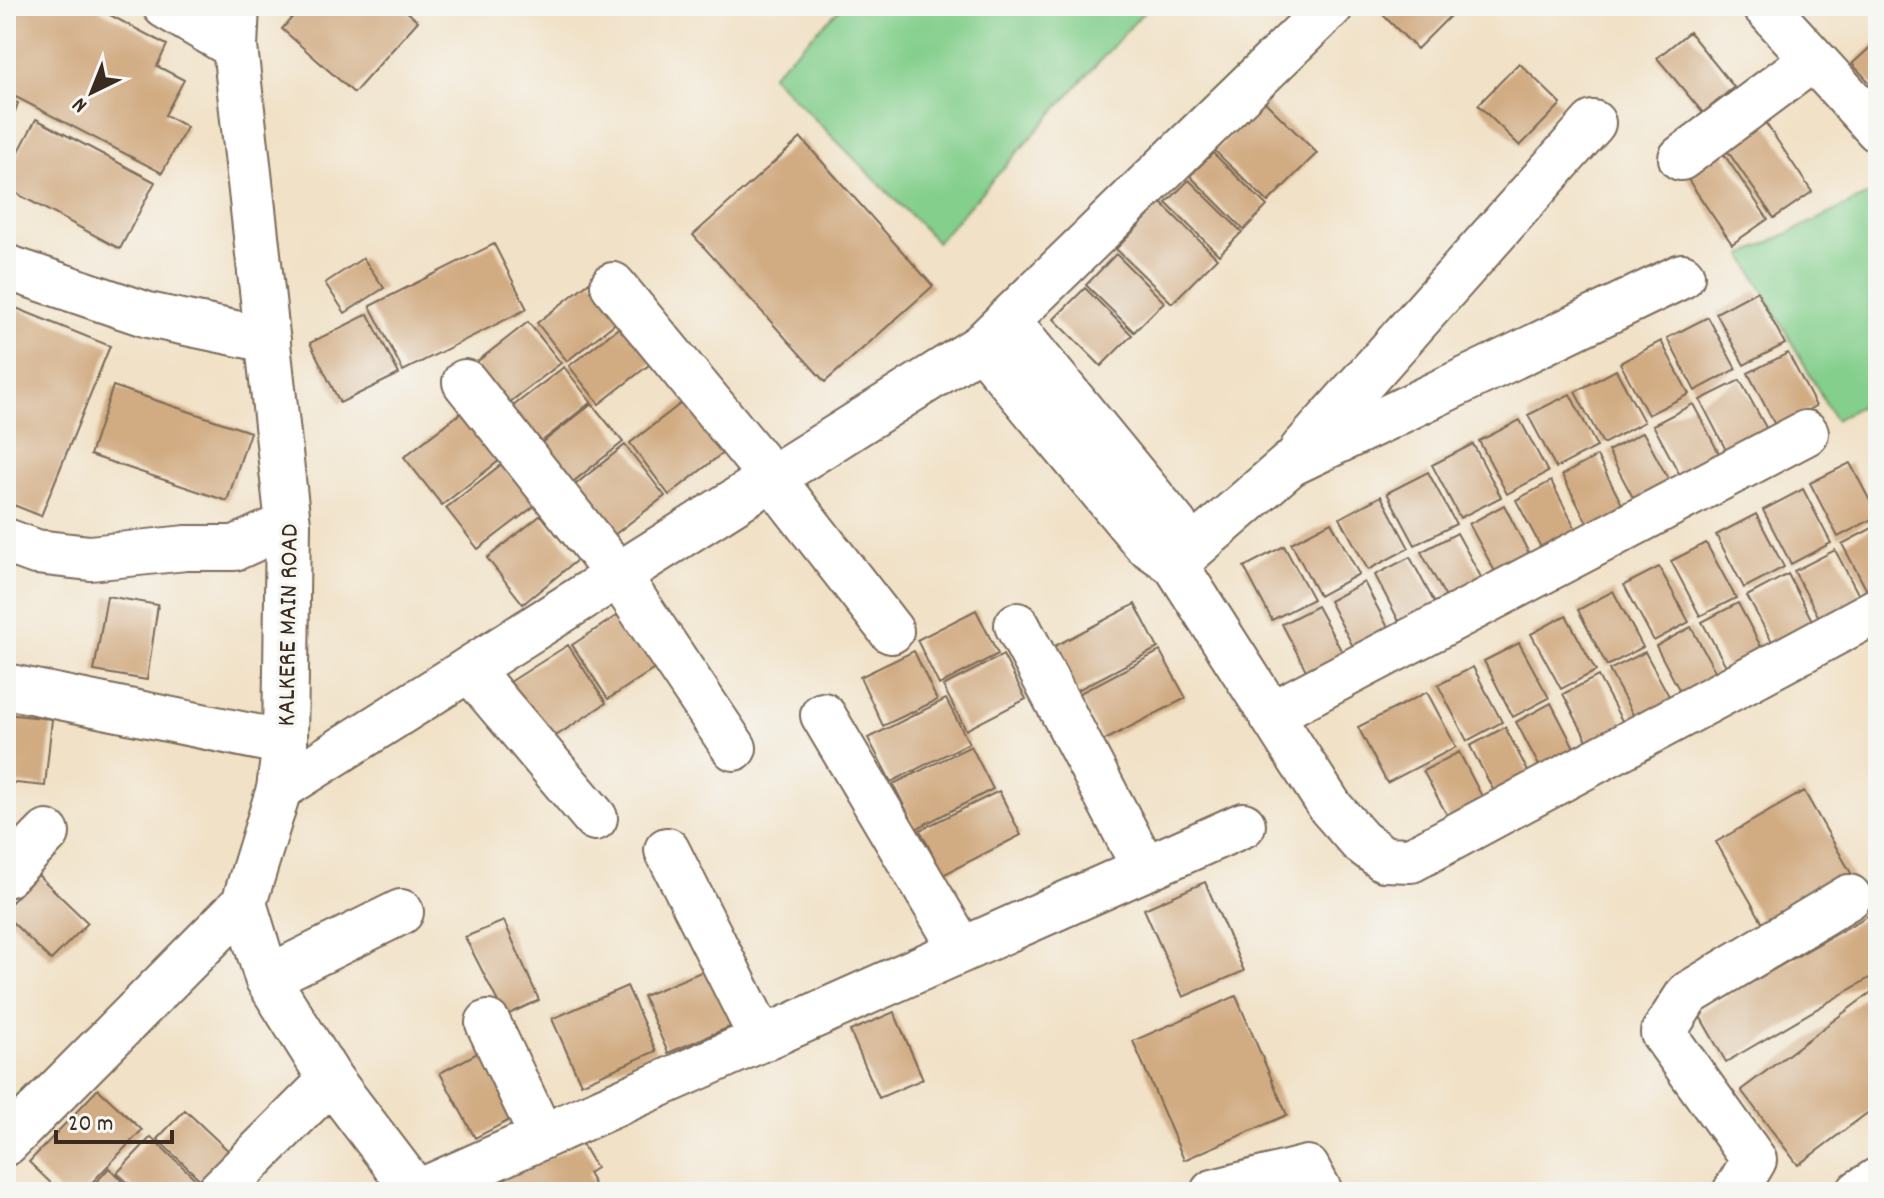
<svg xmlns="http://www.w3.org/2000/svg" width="1884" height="1198" font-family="Dekko,sans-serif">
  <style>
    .green { fill: #84cf8c; stroke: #607c55; stroke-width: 2 }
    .building { fill: #d1ab82 }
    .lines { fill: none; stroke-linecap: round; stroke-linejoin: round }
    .minor-casing { stroke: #7b6a59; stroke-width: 48 }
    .minor { stroke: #fff; stroke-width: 44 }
    .labels { text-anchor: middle; stroke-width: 7; stroke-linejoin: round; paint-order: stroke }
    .street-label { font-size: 26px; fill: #3b2a1e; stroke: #f6f6f2 }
  </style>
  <rect width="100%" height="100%" fill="#f6f6f2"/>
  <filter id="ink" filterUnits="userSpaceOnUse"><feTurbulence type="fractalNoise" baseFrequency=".0125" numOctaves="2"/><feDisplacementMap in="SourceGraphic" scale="16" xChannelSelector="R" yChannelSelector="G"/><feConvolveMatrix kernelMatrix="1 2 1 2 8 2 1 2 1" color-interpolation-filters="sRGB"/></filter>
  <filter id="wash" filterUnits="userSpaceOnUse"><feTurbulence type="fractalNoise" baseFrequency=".006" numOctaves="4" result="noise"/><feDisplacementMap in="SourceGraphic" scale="32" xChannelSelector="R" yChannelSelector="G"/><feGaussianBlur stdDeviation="1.8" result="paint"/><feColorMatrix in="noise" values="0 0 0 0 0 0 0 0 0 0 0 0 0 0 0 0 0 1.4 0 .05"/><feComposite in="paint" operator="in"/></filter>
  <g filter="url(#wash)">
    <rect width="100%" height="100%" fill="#f1e1c6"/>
    <path class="green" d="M 843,6 L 1149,6 L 937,242 L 771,75 Z
      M 1878,190 L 1878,396 L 1835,420 L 1743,255 Z"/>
    <g id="blocks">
      <path class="building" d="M 6,6 L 93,6 L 167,45 L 157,66 L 184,80 L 165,115 L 187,127 L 162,173 L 6,92 Z
        M 302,6 L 400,6 L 418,21 L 354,93 L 282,29 Z
        M 1374,6 L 1460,6 L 1417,49 Z
        M 1689,32 L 1734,87 L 1703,113 L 1657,58 Z
        M 1878,40 L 1878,91 L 1852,64 Z
        M 1519,63 L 1561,104 L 1520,146 L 1478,105 Z
        M 6,99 L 18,103 L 6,136 Z
        M 1264,101 L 1317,153 L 1268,202 L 1215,151 Z
        M 36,119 L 155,182 L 120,249 L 6,188 L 6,176 Z
        M 1763,119 L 1812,192 L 1774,218 L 1724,146 Z
        M 801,138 L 933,286 L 825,382 L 693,235 Z
        M 1213,153 L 1267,206 L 1244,230 L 1190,176 Z
        M 1723,153 L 1768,219 L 1732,244 L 1687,178 Z
        M 1189,180 L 1242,232 L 1219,255 L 1166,203 Z
        M 1161,203 L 1217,258 L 1172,303 L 1116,249 Z
        M 494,244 L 527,309 L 403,371 L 370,306 Z
        M 1116,254 L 1164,302 L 1134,332 L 1086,285 Z
        M 363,258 L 384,288 L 345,313 L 325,283 Z
        M 592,280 L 622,318 L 567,361 L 537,323 Z
        M 1085,288 L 1132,335 L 1101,366 L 1054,319 Z
        M 1757,291 L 1785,344 L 1744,365 L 1716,313 Z
        M 6,304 L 110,346 L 41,516 L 6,502 Z
        M 368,314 L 399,374 L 340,403 L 310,343 Z
        M 1708,317 L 1736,369 L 1695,391 L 1667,338 Z
        M 528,322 L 561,363 L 506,405 L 474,364 Z
        M 625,323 L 654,361 L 599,404 L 569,366 Z
        M 1661,341 L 1689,394 L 1648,415 L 1620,363 Z
        M 1788,353 L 1816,406 L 1776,427 L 1748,373 Z
        M 564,367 L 591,402 L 536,446 L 508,410 Z
        M 1616,370 L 1644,422 L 1603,444 L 1575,392 Z
        M 1740,380 L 1769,433 L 1728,454 L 1700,400 Z
        M 113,386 L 250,432 L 227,501 L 90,455 Z
        M 1570,394 L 1597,447 L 1556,468 L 1528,415 Z
        M 684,401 L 724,452 L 669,495 L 630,443 Z
        M 592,404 L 623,442 L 569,485 L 538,446 Z
        M 1693,404 L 1721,457 L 1682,479 L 1653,425 Z
        M 462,412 L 500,460 L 442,505 L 404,457 Z
        M 1520,420 L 1548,472 L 1507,494 L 1479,441 Z
        M 1643,432 L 1673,488 L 1638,507 L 1608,451 Z
        M 1473,444 L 1501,497 L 1460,518 L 1432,465 Z
        M 625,445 L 665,496 L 610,538 L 571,488 Z
        M 1597,456 L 1626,512 L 1591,530 L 1562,475 Z
        M 503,463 L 537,504 L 478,549 L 446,508 Z
        M 1850,463 L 1878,516 L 1838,537 L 1810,483 Z
        M 1428,472 L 1456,524 L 1415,545 L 1387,493 Z
        M 1551,481 L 1580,537 L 1545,555 L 1516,500 Z
        M 1803,489 L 1831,543 L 1791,564 L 1763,510 Z
        M 1381,496 L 1409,548 L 1368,570 L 1340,518 Z
        M 1504,505 L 1533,561 L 1499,579 L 1469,524 Z
        M 1756,514 L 1784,567 L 1744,588 L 1716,535 Z
        M 541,515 L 577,560 L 523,604 L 487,558 Z
        M 1331,522 L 1359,574 L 1319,596 L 1291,543 Z
        M 1878,525 L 1878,594 L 1871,598 L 1842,544 Z
        M 1457,533 L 1487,588 L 1451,607 L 1421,552 Z
        M 1706,543 L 1736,598 L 1700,616 L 1671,561 Z
        M 1284,546 L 1313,599 L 1272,620 L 1244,567 Z
        M 1835,550 L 1863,603 L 1823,625 L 1794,571 Z
        M 1410,557 L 1440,613 L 1404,631 L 1375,575 Z
        M 1659,567 L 1689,622 L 1654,641 L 1624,585 Z
        M 1788,574 L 1816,628 L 1776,649 L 1747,596 Z
        M 1364,582 L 1393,637 L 1358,656 L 1329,601 Z
        M 1613,591 L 1643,647 L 1607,666 L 1578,610 Z
        M 107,596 L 158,605 L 147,680 L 94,671 Z
        M 1738,603 L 1767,658 L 1732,677 L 1702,622 Z
        M 1135,604 L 1158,648 L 1076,691 L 1053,647 Z
        M 1317,606 L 1347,661 L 1311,680 L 1282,624 Z
        M 627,609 L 662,664 L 608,699 L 572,645 Z
        M 976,610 L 998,654 L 939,685 L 917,640 Z
        M 1566,615 L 1596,671 L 1561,689 L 1531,634 Z
        M 1691,627 L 1721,682 L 1685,701 L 1656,646 Z
        M 1519,643 L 1549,698 L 1513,717 L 1484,661 Z
        M 568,645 L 606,703 L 548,741 L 510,682 Z
        M 914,651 L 937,700 L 883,726 L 860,677 Z
        M 1160,651 L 1186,698 L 1103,741 L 1078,694 Z
        M 1645,652 L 1675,707 L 1639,726 L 1609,670 Z
        M 1003,655 L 1026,699 L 966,730 L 943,686 Z
        M 1473,667 L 1502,722 L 1467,741 L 1438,685 Z
        M 1598,676 L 1628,732 L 1592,750 L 1563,694 Z
        M 1427,692 L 1456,747 L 1387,783 L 1358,727 Z
        M 946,699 L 969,743 L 891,782 L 868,738 Z
        M 1551,703 L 1580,759 L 1545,777 L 1516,722 Z
        M 6,714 L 52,719 L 45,786 L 6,782 Z
        M 1505,727 L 1534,783 L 1499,801 L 1470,746 Z
        M 971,746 L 993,789 L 916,829 L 893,784 Z
        M 1459,752 L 1488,808 L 1453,826 L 1423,771 Z
        M 999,791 L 1021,835 L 943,875 L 920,830 Z
        M 1804,791 L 1856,882 L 1768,932 L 1716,842 Z
        M 38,875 L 88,923 L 51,960 L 6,916 L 6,908 Z
        M 1205,882 L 1244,971 L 1183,997 L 1144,909 Z
        M 1878,910 L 1878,973 L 1726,1062 L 1698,1013 Z
        M 504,921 L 539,1000 L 505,1016 L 465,937 Z
        M 713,967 L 737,1024 L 668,1053 L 643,996 Z
        M 627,986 L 656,1051 L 581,1084 L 552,1019 Z
        M 1878,987 L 1878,1105 L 1798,1165 L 1741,1090 Z
        M 1236,996 L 1287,1115 L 1184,1160 L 1133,1041 Z
        M 894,1012 L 923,1079 L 879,1098 L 850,1031 Z
        M 485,1049 L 521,1114 L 475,1138 L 440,1073 Z
        M 98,1089 L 142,1130 L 83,1192 L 60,1192 L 29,1162 Z
        M 185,1110 L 233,1155 L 205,1184 L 157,1139 Z
        M 151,1137 L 203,1186 L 198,1192 L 138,1192 L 117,1173 Z
        M 582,1144 L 596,1168 L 588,1173 L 598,1192 L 479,1192 L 478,1189 Z
        M 109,1168 L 134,1192 L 87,1192 Z"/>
    </g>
  </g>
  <g filter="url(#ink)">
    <use href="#blocks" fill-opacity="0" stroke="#7b6a59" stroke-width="2"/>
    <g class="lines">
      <g class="minor-casing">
        <path id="minor" d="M 165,6 L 235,47
          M 237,6 L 235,47 L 288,524 L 285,743 L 279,789 L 244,903 L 267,978 L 331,1080 L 416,1192
          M 1765,6 L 1878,130
          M 1681,158 L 1813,59
          M 6,267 L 148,315 L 268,340
          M 613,285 L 772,478 L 891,631
          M 1007,320 L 1175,525 L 1175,564
          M 981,346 L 1145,543 L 1175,564 L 1331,808 L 1360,841 L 1384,859 L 1411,860 L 1878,610
          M 465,382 L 618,575 L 734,748
          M 1302,450 L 1593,123
          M 6,541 L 36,552 L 90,558 L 186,548 L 235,548 L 288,524
          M 1175,564 L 1290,464 L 1682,276
          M 1017,625 L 1145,869
          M 469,669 L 595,818
          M 6,686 L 285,743
          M 1271,714 L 1806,433
          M 823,715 L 962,950
          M 279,789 L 981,346 L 1331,6
          M 667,850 L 762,1039
          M 6,875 L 47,833
          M 267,978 L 401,912
          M 488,1023 L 542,1137
          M 6,1143 L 244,903
          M 219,1192 L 331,1080
          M 418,1192 L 1243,825
          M 1213,1192 L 1307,1168 L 1320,1192
          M 1735,1192 L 1754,1160 L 1663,1033 L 1688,994 L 1849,897
          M 1859,1192 L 1878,1180"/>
      </g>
      <use href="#minor" class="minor"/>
    </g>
  </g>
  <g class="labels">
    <g class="street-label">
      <text transform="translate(286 625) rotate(-89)" y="9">KALKERE MAIN ROAD</text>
    </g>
  </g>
  <rect width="1884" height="1198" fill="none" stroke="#f6f6f2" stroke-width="32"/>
  <g transform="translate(92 92) rotate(223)" stroke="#f6f6f2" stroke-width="6" paint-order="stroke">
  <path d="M0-6L14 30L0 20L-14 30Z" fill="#3b2a1e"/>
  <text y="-12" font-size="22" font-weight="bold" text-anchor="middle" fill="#3b2a1e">N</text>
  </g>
  <path d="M56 1130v12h116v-12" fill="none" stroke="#3b2a1e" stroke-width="4"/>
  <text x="68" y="1130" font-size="24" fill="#3b2a1e" stroke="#f6f6f2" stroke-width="6" paint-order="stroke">20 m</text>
</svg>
